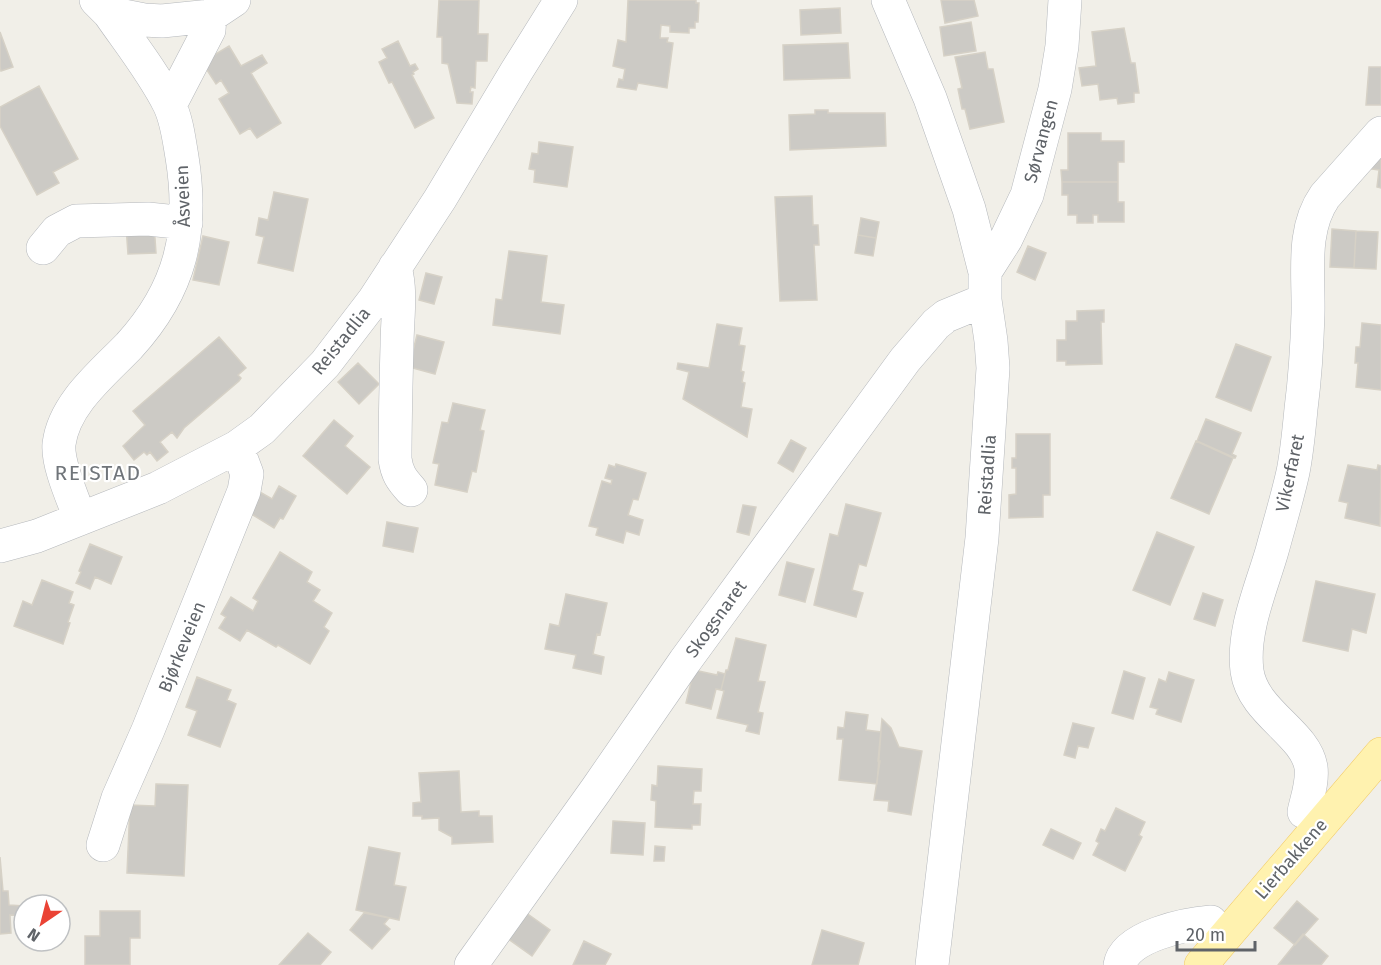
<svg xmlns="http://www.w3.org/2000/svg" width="1381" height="965" font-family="'Fira Sans',sans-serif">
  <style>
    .building { fill: #cccac5; stroke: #d6d1c6; stroke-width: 1.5 }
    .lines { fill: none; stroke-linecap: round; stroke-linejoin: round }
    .minor-casing { stroke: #b5b8bc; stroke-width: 34 }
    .major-casing { stroke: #f2c960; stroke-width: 34 }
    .minor { stroke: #fff; stroke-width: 33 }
    .major { stroke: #fff2af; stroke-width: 33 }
    .labels { text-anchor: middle; stroke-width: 4.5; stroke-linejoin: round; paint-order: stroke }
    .street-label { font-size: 18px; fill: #5f6368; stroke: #fff }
    .quarter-label { font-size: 21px; letter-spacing: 1.5px; fill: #70757a; stroke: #fff }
  </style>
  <rect width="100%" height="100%" fill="#f1efe8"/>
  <path class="building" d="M 439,0 L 479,0 L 478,34 L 488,34 L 487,61 L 476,61 L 475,88 L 471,87 L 470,92 L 473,92 L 472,104 L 457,103 L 448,64 L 442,63 L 442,37 L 437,37 Z
    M 628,0 L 696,0 L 696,3 L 699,3 L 698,22 L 695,22 L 695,28 L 689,28 L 689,33 L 670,32 L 670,26 L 661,25 L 660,38 L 668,38 L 667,42 L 673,43 L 667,88 L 638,83 L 636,90 L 617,87 L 619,79 L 623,80 L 625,69 L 613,66 L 618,40 L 626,42 Z
    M 941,0 L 974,0 L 978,16 L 945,23 Z
    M 840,8 L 841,33 L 801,35 L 800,10 Z
    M 971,22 L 976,51 L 944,56 L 940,27 Z
    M 1124,28 L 1131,63 L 1135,63 L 1139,93 L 1134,93 L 1134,102 L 1118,104 L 1117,98 L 1100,100 L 1098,84 L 1082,86 L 1079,68 L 1096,66 L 1092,32 Z
    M 0,32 L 13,67 L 1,71 L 0,67 Z
    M 398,41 L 410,66 L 415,64 L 418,69 L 413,72 L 414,74 L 412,75 L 434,118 L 415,128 L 392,82 L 389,83 L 379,62 L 387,58 L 382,49 Z
    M 848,43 L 850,78 L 784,80 L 783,45 Z
    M 229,46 L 241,66 L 262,55 L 267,63 L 251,73 L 281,123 L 257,138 L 250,128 L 240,134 L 219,99 L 229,93 L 221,80 L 216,84 L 205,67 L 214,55 Z
    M 985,52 L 988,69 L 993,69 L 1004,122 L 970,129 L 965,109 L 962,109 L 958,89 L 962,88 L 955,57 Z
    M 1369,67 L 1381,67 L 1381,105 L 1366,105 Z
    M 39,86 L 78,159 L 53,172 L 59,183 L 37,195 L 0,126 L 0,107 Z
    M 815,110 L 828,110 L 828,113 L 885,113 L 886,146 L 790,150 L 789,115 L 815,114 Z
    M 1068,133 L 1101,133 L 1101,141 L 1124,141 L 1124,162 L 1118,162 L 1118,182 L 1062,182 L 1061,170 L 1068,170 Z
    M 539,142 L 573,147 L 567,187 L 534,182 L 535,170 L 529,169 L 532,153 L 538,154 Z
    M 1381,145 L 1381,188 L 1377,187 L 1379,170 L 1364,168 Z
    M 1062,182 L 1118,182 L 1118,202 L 1124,202 L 1124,222 L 1098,222 L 1098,215 L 1093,215 L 1093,223 L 1077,223 L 1077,215 L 1068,215 L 1068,195 L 1062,195 Z
    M 274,192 L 308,199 L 293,271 L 258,263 L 264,237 L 256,235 L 259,218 L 268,220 Z
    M 812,196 L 813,225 L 818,225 L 819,245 L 814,245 L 817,300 L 780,301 L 775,197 Z
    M 861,218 L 879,222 L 876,238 L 858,235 Z
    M 154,224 L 156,253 L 128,254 L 126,226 Z
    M 1332,229 L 1356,231 L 1354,268 L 1330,267 Z
    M 1356,231 L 1378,232 L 1376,269 L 1354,268 Z
    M 858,235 L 876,238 L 873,256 L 855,253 Z
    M 203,236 L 229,242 L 219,285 L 193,280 Z
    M 1028,246 L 1046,253 L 1035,280 L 1017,272 Z
    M 509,251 L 547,256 L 541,302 L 564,305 L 560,334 L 493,325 L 496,299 L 502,300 Z
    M 426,273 L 442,277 L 434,304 L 419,300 Z
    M 1104,310 L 1104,322 L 1101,322 L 1102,364 L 1066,365 L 1066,361 L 1057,361 L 1057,340 L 1066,340 L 1066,321 L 1077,321 L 1077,311 Z
    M 1362,323 L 1381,325 L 1381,390 L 1356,387 L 1358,363 L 1355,363 L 1356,347 L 1360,347 Z
    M 717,324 L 742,328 L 739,345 L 745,346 L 741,371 L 744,372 L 742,382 L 745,383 L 741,407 L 752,409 L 747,437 L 683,399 L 689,372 L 677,369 L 678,363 L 709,368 Z
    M 417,335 L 444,342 L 435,374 L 409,367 Z
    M 219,337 L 246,368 L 238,375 L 241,378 L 239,381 L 184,428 L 177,438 L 172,432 L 160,442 L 168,452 L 157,461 L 150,452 L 147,455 L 144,452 L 134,460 L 123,446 L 145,425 L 133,411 Z
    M 1236,344 L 1271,357 L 1251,411 L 1216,397 Z
    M 358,363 L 379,384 L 359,404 L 338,382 Z
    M 453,403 L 485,410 L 480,430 L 484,431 L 476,472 L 472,471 L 467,492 L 435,485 L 439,464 L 433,463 L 442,422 L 448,423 Z
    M 1206,419 L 1241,433 L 1232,454 L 1236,456 L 1235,458 L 1197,441 Z
    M 334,420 L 353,436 L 345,446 L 370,467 L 347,494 L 303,456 Z
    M 1016,434 L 1050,434 L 1050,495 L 1043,495 L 1043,517 L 1009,518 L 1009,495 L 1016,494 L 1016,468 L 1012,468 L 1012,458 L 1016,458 Z
    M 791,440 L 806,448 L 793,472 L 778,463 Z
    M 1196,441 L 1233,458 L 1209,514 L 1171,498 Z
    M 616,464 L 646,473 L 638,500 L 633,499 L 628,515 L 643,520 L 639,535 L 626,531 L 623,543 L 596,535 L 598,528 L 589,526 L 602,481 L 611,484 L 612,480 L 605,478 L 609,465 L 615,467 Z
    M 1348,465 L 1377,470 L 1378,465 L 1381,466 L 1380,526 L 1345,518 L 1348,503 L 1339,501 Z
    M 279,486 L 296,496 L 283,519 L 280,518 L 274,528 L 248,512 L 260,492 L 272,499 Z
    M 846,504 L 881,513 L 866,566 L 859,564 L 852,590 L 863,593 L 856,617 L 814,605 L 830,534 L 838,536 Z
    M 743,505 L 756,507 L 749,535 L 737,532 Z
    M 387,522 L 418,528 L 413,552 L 383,546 Z
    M 1157,532 L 1194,547 L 1170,605 L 1133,590 Z
    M 90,544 L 122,557 L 111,584 L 95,577 L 90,589 L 76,583 L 81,572 L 79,571 Z
    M 280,552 L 312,572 L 307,582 L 320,590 L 313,601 L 332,613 L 324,627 L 329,631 L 310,664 L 278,645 L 276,647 L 247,630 L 240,641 L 219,628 L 226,617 L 221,614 L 231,597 L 253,611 L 258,601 L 253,598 Z
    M 787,562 L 814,569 L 805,602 L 779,595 Z
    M 42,580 L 73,592 L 69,603 L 74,605 L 68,622 L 70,623 L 63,644 L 14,626 L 23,601 L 32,605 Z
    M 1316,581 L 1375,594 L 1366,633 L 1352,629 L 1348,651 L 1303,641 Z
    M 1203,593 L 1223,600 L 1215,626 L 1194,619 Z
    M 566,594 L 607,603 L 600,635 L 597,634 L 593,654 L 604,657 L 601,674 L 573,668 L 576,655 L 545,649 L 550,624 L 559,626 Z
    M 736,638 L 766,645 L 758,681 L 765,682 L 758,712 L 763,713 L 759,734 L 746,731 L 748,725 L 717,718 L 724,691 L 721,690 L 726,670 L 728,670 Z
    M 694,670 L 717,675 L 718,672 L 725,674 L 721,690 L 716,689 L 711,709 L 686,703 Z
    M 1124,671 L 1145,678 L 1133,719 L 1112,713 Z
    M 1169,672 L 1194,680 L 1181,722 L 1156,714 L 1158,709 L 1150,707 L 1159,679 L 1166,682 Z
    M 197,677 L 231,690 L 227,700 L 236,704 L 220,747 L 188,735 L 197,711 L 186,707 Z
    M 846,712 L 868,715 L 866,730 L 881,732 L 877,784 L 839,780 L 843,739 L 837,739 L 838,727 L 844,728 Z
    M 882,719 L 891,728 L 899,747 L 922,751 L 911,815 L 888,811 L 889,801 L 874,800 L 880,761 L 878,761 Z
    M 1073,723 L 1094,728 L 1088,748 L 1078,746 L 1075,758 L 1064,755 Z
    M 658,766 L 702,769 L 701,791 L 694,791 L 693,804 L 701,804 L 700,825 L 692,825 L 692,829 L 655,827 L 656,801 L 651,800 L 652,785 L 657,786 Z
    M 459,771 L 461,812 L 479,811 L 479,816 L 492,816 L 493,842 L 452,844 L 452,837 L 439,830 L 439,818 L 422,819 L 422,816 L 413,816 L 413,803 L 421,802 L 419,773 Z
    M 156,784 L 188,785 L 184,876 L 127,873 L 130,805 L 155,806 Z
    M 1116,808 L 1145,822 L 1139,835 L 1142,837 L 1125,871 L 1093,855 L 1099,843 L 1096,841 L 1101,829 L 1105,831 Z
    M 613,821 L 645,823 L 643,855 L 611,853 Z
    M 1051,829 L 1081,843 L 1073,859 L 1043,845 Z
    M 655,846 L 665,847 L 664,861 L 654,861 Z
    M 369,847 L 400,853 L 394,885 L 406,887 L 399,920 L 356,910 Z
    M 0,857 L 3,891 L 8,891 L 9,905 L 24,906 L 24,916 L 10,915 L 11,933 L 0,934 Z
    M 1297,901 L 1318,919 L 1295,945 L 1274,928 Z
    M 100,911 L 140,911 L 140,938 L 130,938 L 130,965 L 85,965 L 85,936 L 100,936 Z
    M 525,912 L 550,930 L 532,956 L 507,938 Z
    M 364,913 L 389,918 L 384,924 L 390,929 L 372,949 L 350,930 Z
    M 822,930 L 864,943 L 858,965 L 812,965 Z
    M 308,933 L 331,952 L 320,965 L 279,965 Z
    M 1303,934 L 1328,956 L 1321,965 L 1278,965 Z
    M 33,941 L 50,941 L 46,950 L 32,944 Z
    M 584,941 L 611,954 L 605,965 L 573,965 Z"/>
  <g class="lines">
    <g class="minor-casing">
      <path id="minor" d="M 888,0 L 930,98 L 969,209 L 985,272 L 985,300 L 991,341 L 993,368 L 982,538 L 932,965
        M 109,13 L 144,20 L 162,21 L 210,16
        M 170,105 L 209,30 L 210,16 L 234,0
        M 43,248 L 57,231 L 76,221 L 148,219 L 186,223
        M 395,267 C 402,293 397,319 397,346 C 396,383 395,421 395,459 C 397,473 401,479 411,490
        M 985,272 L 1006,239 L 1027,195 L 1055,89 L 1062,46 L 1065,0
        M 80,518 C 73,499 57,464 59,444 C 64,404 102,374 129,346 C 181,289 194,232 182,157 C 179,140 177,120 169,104 C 153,72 129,42 109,13 L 96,0
        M 0,546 L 37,536 L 158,488 L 237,447 L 262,429 L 325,364 L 374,300 L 440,199 L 516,72 L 561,0
        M 1304,812 C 1307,798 1313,782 1311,767 C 1305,732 1253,713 1247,671 C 1242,631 1261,589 1272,551 C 1279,525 1287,499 1293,472 C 1297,452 1299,430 1301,409 C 1305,378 1307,346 1308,314 C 1309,274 1301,230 1325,196 L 1381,133
        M 103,845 L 118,798 L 148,730 L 244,491 L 247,474 L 237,447
        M 471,965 L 596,790 L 685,661 L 905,360 L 936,324 L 946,316 L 985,300
        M 1120,965 C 1125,936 1186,924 1211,922"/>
    </g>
    <g class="major-casing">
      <path id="major" d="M 1201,965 L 1381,754"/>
    </g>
    <use href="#minor" class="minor"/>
    <use href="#major" class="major"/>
  </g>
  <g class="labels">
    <g class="street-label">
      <text transform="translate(1041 141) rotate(-75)" y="6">Sørvangen</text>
      <text transform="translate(183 196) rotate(-92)" y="6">Åsveien</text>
      <text transform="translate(341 341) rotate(-51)" y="6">Reistadlia</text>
      <text transform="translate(1290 473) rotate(-78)" y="6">Vikerfaret</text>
      <text transform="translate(987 475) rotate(-86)" y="6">Reistadlia</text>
      <text transform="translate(716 619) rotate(-54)" y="6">Skogsnaret</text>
      <text transform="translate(182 647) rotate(-68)" y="6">Bjørkeveien</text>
      <text transform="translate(1291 859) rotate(-49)" y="6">Lierbakkene</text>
    </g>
    <g class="quarter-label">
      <text x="98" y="480">REISTAD</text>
    </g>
  </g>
  <g transform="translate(42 923) rotate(215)"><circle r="28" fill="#ffffff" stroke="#bfc1c3" stroke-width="1.5"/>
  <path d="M0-4.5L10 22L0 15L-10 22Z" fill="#ea4335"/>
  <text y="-9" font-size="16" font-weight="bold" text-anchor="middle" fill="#5f6368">N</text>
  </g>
  <path d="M1177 941v9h78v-9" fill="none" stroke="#5f6368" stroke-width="3"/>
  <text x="1186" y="941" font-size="18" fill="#5f6368" stroke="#ffffff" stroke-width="4.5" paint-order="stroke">20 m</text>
</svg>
